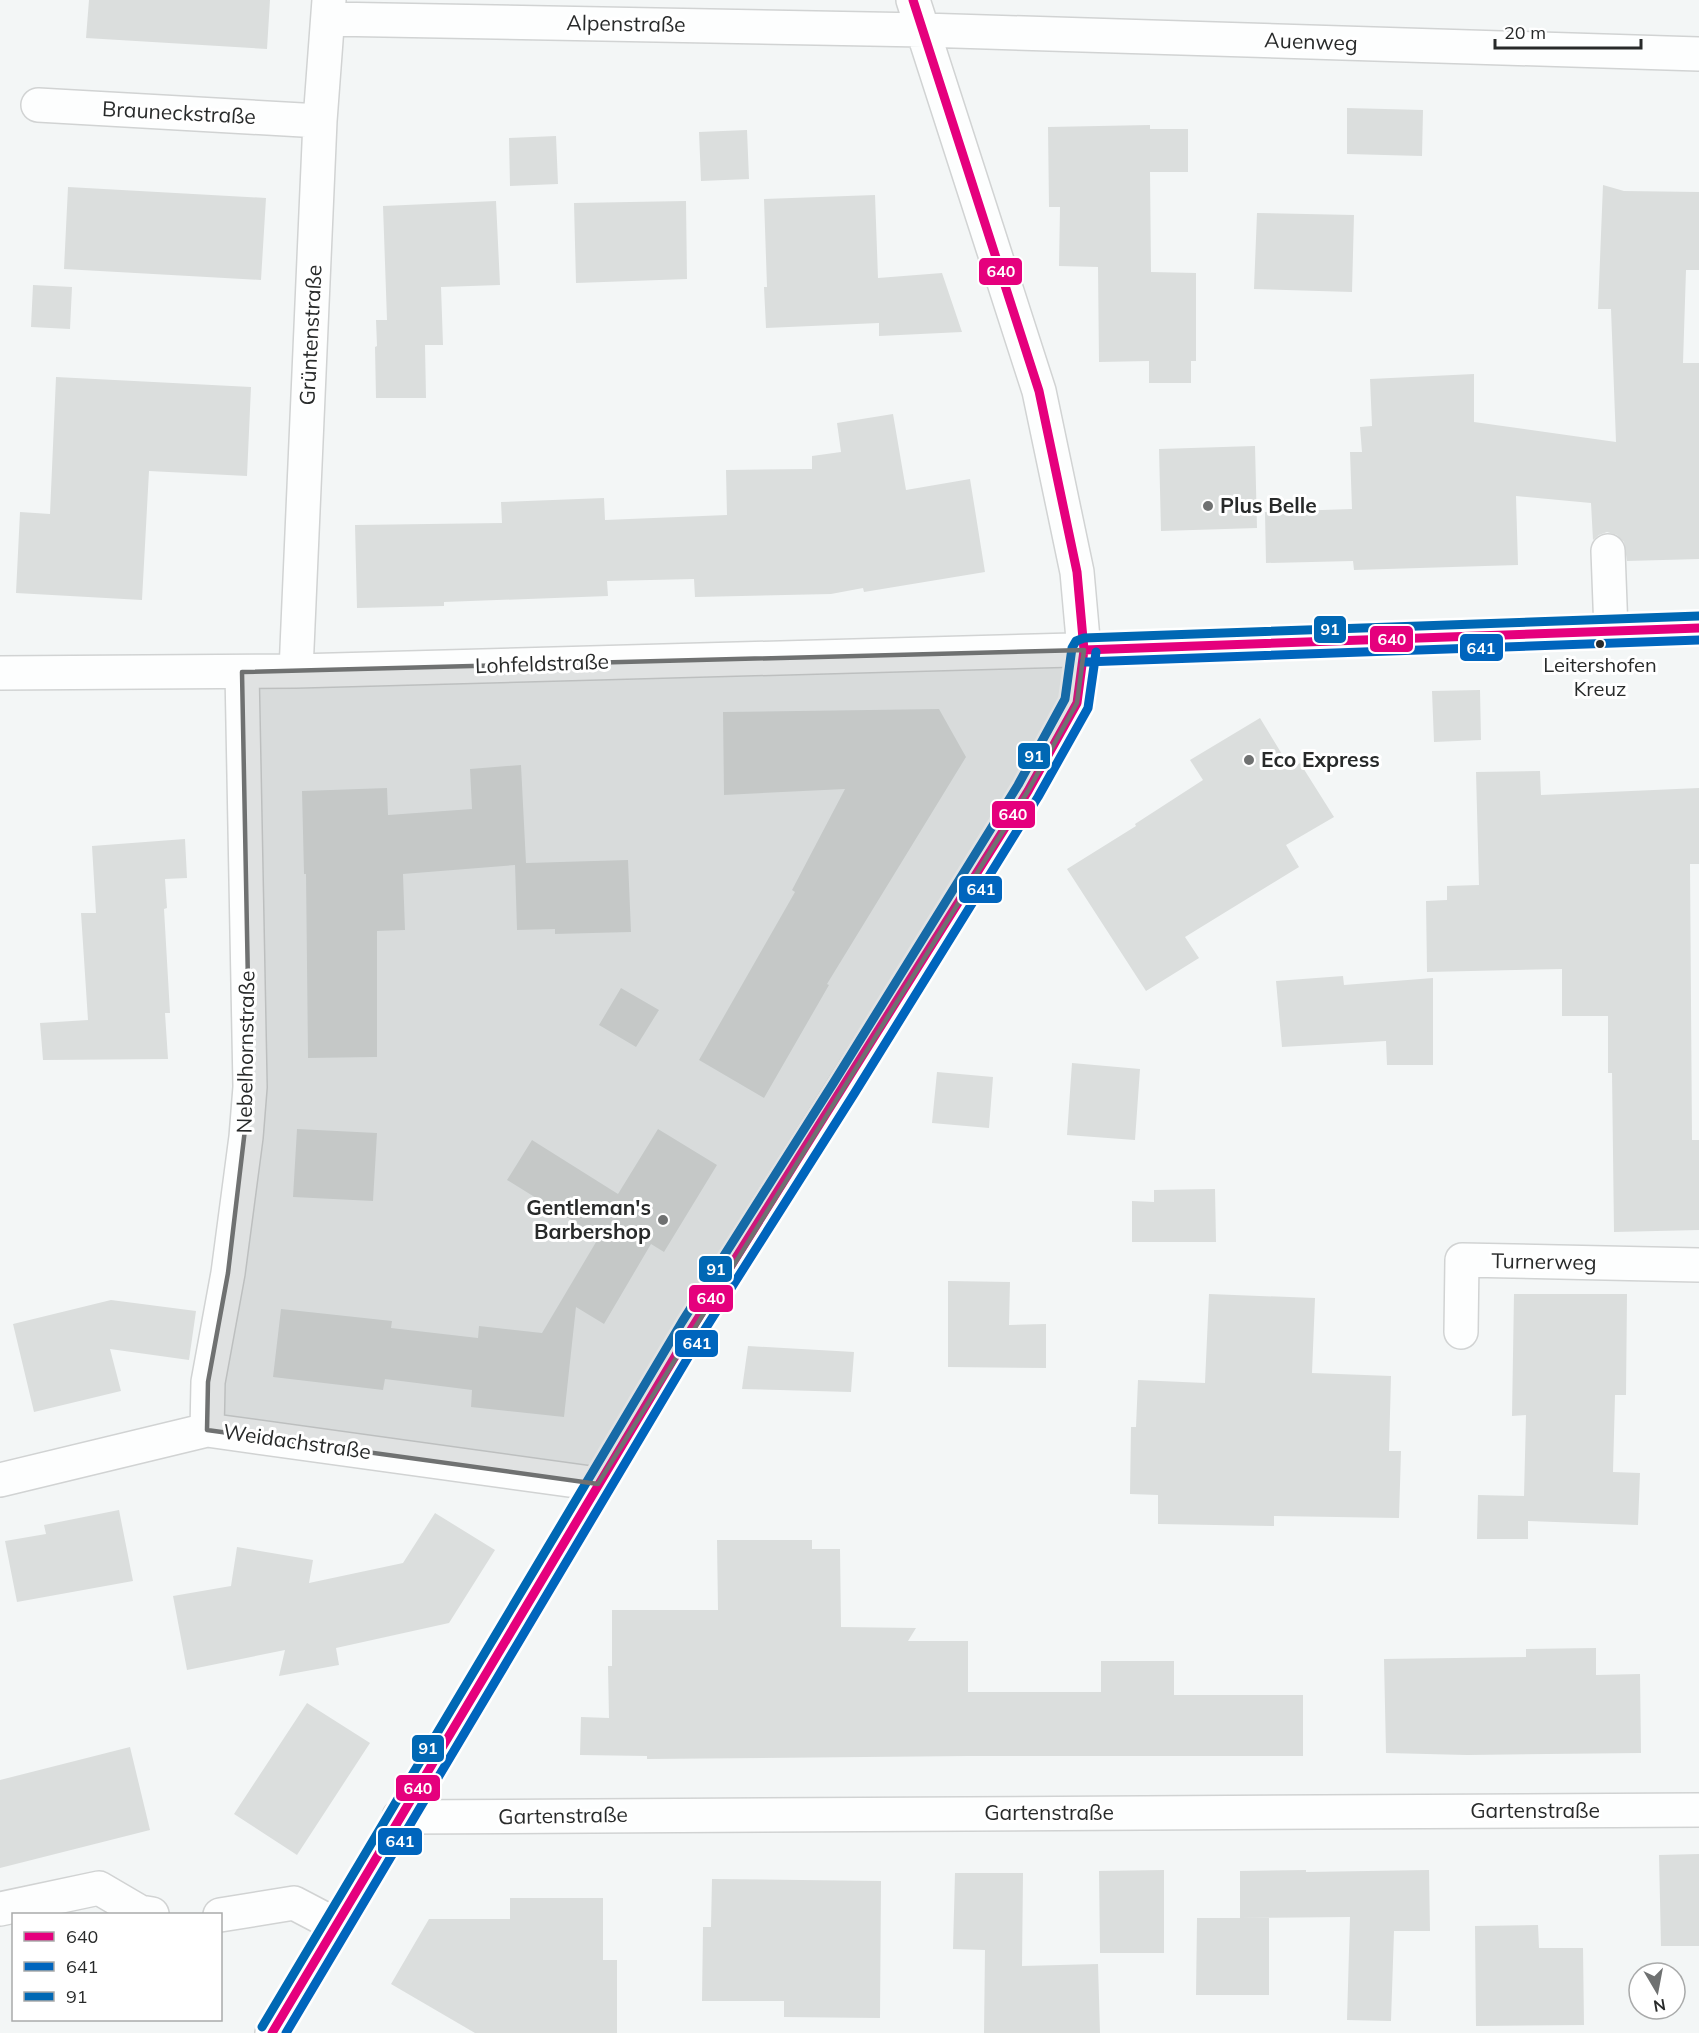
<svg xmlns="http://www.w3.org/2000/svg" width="1699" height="2033" font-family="Mulish,sans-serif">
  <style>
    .building { fill: #dbdedd }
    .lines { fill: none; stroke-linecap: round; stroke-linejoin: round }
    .minor-casing { stroke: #d1d3d3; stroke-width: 36 }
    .minor { stroke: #fdfefe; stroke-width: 33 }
    .bus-1-casing { stroke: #fff; stroke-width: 14 }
    .bus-2-casing { stroke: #fff; stroke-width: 14 }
    .bus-3-casing { stroke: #fff; stroke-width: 14 }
    .bus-1 { stroke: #e5007d; stroke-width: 9 }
    .bus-2 { stroke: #0065bd; stroke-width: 9 }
    .bus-3 { stroke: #0068b4; stroke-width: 9 }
    .marked { fill: #6f7171; fill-opacity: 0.2; stroke: #6f7171; stroke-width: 4.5; stroke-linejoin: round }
    .poi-dot { fill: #6f7171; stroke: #fff; stroke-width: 2 }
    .bus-dot { fill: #282a2a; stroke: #fff; stroke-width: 2 }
    .labels { text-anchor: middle; stroke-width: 6; stroke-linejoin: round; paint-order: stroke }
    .bus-label { font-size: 20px; fill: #282a2a; stroke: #fff }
    .street-label { font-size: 21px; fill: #282a2a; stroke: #fff }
    .poi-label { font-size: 21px; font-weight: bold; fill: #282a2a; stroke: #fff; text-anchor: start }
    .line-badge { stroke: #fff; stroke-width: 2 }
    .badge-label { font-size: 16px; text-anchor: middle; font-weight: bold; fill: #fff }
  </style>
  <rect width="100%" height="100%" fill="#f3f6f6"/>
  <path class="building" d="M 89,0 L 270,0 L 267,49 L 86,38 Z
    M 1347,108 L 1423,110 L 1422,156 L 1347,154 Z
    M 1150,125 L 1150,129 L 1188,129 L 1188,172 L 1150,172 L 1151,272 L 1196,273 L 1196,361 L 1191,361 L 1191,383 L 1149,383 L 1149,361 L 1099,362 L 1098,267 L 1059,266 L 1060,207 L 1049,207 L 1048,127 Z
    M 747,130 L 749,179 L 701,181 L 699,132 Z
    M 556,136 L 558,184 L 510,186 L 509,138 Z
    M 1603,185 L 1624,191 L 1699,192 L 1699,270 L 1686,270 L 1683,363 L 1699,363 L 1699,559 L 1627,561 L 1624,542 L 1617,535 L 1607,532 L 1599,535 L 1593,540 L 1591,503 L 1516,496 L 1518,565 L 1354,570 L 1353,561 L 1266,563 L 1265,512 L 1352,509 L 1350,452 L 1362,452 L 1360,427 L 1372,426 L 1370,379 L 1474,374 L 1474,422 L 1616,442 L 1611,309 L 1598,309 Z
    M 68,187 L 266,198 L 261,280 L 64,269 Z
    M 875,195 L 878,278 L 942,273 L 962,332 L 879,336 L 879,323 L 766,328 L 764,287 L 767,287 L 764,199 Z
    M 496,201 L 500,285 L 441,287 L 443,345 L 425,345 L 426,398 L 376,398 L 375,347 L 377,346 L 376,320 L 387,320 L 383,206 Z
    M 686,201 L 687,279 L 576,283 L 574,203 Z
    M 1257,213 L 1354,215 L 1352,292 L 1254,289 Z
    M 33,285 L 72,287 L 70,329 L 31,327 Z
    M 56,377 L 251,387 L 247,476 L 149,471 L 142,600 L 16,593 L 20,512 L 50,514 Z
    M 893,414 L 906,490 L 970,479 L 985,572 L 864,592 L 863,588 L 831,594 L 695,597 L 694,579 L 607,581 L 608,596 L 444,602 L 444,606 L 357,608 L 355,525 L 502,523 L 501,502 L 604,498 L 605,520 L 727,515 L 726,470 L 812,469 L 812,456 L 841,452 L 837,423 Z
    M 1255,446 L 1257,528 L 1161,531 L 1159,449 Z
    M 1480,690 L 1481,740 L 1434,742 L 1432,691 Z
    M 939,709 L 966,757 L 827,984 L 829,985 L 764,1098 L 699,1060 L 795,892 L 792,890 L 845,789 L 724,795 L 723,712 Z
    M 1260,718 L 1291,769 L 1300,763 L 1334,817 L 1286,845 L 1299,867 L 1185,937 L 1199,958 L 1146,991 L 1067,869 L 1136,826 L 1135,824 L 1203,780 L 1190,760 Z
    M 521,765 L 526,863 L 628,860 L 631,932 L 555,934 L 555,929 L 517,930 L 515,865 L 403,874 L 405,930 L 377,931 L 377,1057 L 308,1058 L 306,874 L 304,874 L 302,791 L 387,788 L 388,815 L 472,809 L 470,769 Z
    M 1540,771 L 1541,795 L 1699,788 L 1699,864 L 1690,864 L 1692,1140 L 1699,1140 L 1699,1230 L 1614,1232 L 1612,1073 L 1608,1073 L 1608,1016 L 1562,1016 L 1562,969 L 1427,972 L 1426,901 L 1447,900 L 1447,886 L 1479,885 L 1476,772 Z
    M 185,839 L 187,878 L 165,879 L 167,908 L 164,909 L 170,1013 L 165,1013 L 168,1059 L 43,1060 L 40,1023 L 88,1020 L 81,913 L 96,913 L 92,846 Z
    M 1343,976 L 1344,985 L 1433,978 L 1433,1065 L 1387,1065 L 1386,1041 L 1282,1047 L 1276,981 Z
    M 621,988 L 659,1010 L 636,1047 L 599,1025 Z
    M 1072,1063 L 1140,1069 L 1135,1140 L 1067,1135 Z
    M 937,1072 L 993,1077 L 989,1128 L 932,1123 Z
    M 297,1129 L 377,1133 L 373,1201 L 293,1197 Z
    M 658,1129 L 717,1165 L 664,1252 L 651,1244 L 604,1324 L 576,1307 L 564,1417 L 471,1407 L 472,1390 L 385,1379 L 383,1390 L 273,1377 L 281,1309 L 392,1321 L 391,1328 L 478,1338 L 479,1326 L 542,1333 L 599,1237 L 507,1180 L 532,1140 L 618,1194 Z
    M 1215,1189 L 1216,1242 L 1132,1242 L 1132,1201 L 1154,1202 L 1154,1190 Z
    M 948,1281 L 1010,1282 L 1009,1325 L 1046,1324 L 1046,1368 L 948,1367 Z
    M 1209,1294 L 1315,1298 L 1312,1373 L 1391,1376 L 1389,1451 L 1401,1451 L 1399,1518 L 1274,1516 L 1274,1526 L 1158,1524 L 1158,1495 L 1130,1494 L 1131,1427 L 1136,1427 L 1138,1380 L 1205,1383 Z
    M 1514,1294 L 1627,1294 L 1626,1395 L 1615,1395 L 1613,1472 L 1640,1473 L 1638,1525 L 1528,1521 L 1528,1539 L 1477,1539 L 1478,1495 L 1524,1496 L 1526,1415 L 1512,1416 Z
    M 111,1300 L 196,1311 L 189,1360 L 110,1349 L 121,1391 L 34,1412 L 13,1324 Z
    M 748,1346 L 854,1352 L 851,1392 L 742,1389 Z
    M 119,1510 L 133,1581 L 17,1602 L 5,1541 L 46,1534 L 44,1525 Z
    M 435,1513 L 495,1550 L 449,1623 L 336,1648 L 339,1665 L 279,1676 L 285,1650 L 187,1670 L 173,1596 L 231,1586 L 237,1547 L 313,1560 L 309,1583 L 403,1563 Z
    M 717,1540 L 812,1540 L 812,1549 L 840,1549 L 841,1627 L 916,1628 L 908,1641 L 968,1641 L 968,1692 L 1101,1692 L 1101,1661 L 1174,1661 L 1174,1695 L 1303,1695 L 1303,1756 L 968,1756 L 647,1759 L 647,1756 L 580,1755 L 581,1717 L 609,1718 L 608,1666 L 612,1666 L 612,1610 L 718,1610 Z
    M 1596,1648 L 1596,1675 L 1640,1674 L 1641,1753 L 1467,1755 L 1386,1753 L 1384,1659 L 1526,1657 L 1526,1649 Z
    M 307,1703 L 370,1743 L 297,1855 L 234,1814 Z
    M 130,1747 L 150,1830 L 0,1868 L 0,1780 Z
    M 1699,1854 L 1699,1946 L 1661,1946 L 1659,1855 Z
    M 1164,1870 L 1164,1953 L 1100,1953 L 1099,1871 Z
    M 1306,1870 L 1306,1872 L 1429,1870 L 1430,1931 L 1394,1931 L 1391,2021 L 1347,2020 L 1350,1917 L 1240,1918 L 1240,1871 Z
    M 955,1873 L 1023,1873 L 1022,1966 L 1098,1964 L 1100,2033 L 984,2033 L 985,1950 L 953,1949 Z
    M 712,1879 L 881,1881 L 880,2018 L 784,2017 L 784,2001 L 702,2001 L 703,1927 L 711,1927 Z
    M 510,1898 L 603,1898 L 603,1960 L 617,1960 L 617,2033 L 475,2033 L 391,1984 L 429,1919 L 510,1919 Z
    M 1197,1918 L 1269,1918 L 1269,1995 L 1196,1995 Z
    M 1538,1925 L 1539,1948 L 1583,1948 L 1584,2025 L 1476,2026 L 1475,1926 Z"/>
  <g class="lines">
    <g class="minor-casing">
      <path id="minor" d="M 328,19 L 923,30 L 1699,54
        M 38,105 L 320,121
        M 1608,551 L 1611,631
        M 296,671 L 320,121 L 329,0
        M 0,673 L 296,671 L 1185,647 L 1699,628
        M 1461,1332 L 1462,1260 L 1699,1265
        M 207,1430 L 208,1382 L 228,1273 L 246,1137 L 250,1087 L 242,672
        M 0,1480 L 207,1430 L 598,1484
        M 399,1817 L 1699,1810
        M 0,1909 L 99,1888 L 140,1912 L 152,1914
        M 220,1915 L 294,1903 L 336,1925
        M 272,2033 L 692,1328 L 913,977 L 1028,791 L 1077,703 L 1084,650 L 1077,572 L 1039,391 L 913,0"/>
    </g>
    <use href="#minor" class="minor"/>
    <g class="bus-1-casing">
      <path id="bus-1" d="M 1084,650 L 1699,628
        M 272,2033 L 692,1328 L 1028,791 L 1077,703 L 1084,650 L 1077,572 L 1039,391 L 913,0"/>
    </g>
    <g class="bus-2-casing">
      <path id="bus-2" d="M 1084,662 L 1699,640
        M 286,2033 L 702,1334 L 854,1094 L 1038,797 L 1088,708 L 1096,652"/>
    </g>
    <g class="bus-3-casing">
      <path id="bus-3" d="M 262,2027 L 682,1322 L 834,1082 L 1018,785 L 1065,699 L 1072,648 L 1076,641 L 1084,638 L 1699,616"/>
    </g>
    <use href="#bus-1" class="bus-1"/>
    <use href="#bus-2" class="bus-2"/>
    <use href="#bus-3" class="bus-3"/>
  </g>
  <path class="marked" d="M 1084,650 L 1077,703 L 1028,791 L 598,1484 L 207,1430 L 208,1382 L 228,1273 L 250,1087 L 242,672 Z"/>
  <g class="poi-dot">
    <circle cx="1208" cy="506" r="6"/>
    <circle cx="1249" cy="760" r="6"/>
    <circle cx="663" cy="1220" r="6"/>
  </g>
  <circle class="bus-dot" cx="1600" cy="644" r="5"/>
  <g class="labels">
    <g class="bus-label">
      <text x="1600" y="672">Leitershofen<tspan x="1600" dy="24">Kreuz</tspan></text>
    </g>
    <g class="street-label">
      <text transform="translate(626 24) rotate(1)" y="7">Alpenstraße</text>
      <text transform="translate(1311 42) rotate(2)" y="7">Auenweg</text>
      <text transform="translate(179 113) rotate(3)" y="7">Brauneckstraße</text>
      <text transform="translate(311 335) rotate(-87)" y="7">Grüntenstraße</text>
      <text transform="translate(542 664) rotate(-2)" y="7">Lohfeldstraße</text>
      <text transform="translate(246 1052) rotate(-89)" y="7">Nebelhornstraße</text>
      <text transform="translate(1544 1262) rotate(1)" y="7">Turnerweg</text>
      <text transform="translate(297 1442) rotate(8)" y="7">Weidachstraße</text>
      <text x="1535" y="1818">Gartenstraße</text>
      <text x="1049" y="1820">Gartenstraße</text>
      <text transform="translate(563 1816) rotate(-1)" y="7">Gartenstraße</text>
    </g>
    <g class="poi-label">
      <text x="1220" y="513">Plus Belle</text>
      <text x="1261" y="767">Eco Express</text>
      <text x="651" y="1215" text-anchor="end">Gentleman's<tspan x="651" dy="24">Barbershop</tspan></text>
    </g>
  </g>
  <g class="line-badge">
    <rect x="978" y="257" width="45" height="29" rx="6" fill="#e5007d"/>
    <rect x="1313" y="615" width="34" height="29" rx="6" fill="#0068b4"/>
    <rect x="1369" y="625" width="45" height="28" rx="6" fill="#e5007d"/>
    <rect x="1459" y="633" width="45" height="29" rx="6" fill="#0065bd"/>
    <rect x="1017" y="742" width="34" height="28" rx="6" fill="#0068b4"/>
    <rect x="991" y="800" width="45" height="29" rx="6" fill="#e5007d"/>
    <rect x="958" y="875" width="45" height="29" rx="6" fill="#0065bd"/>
    <rect x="698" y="1255" width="35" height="28" rx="6" fill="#0068b4"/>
    <rect x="688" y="1284" width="46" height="29" rx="6" fill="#e5007d"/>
    <rect x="674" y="1329" width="45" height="29" rx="6" fill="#0065bd"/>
    <rect x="411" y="1734" width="34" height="29" rx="6" fill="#0068b4"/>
    <rect x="395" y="1774" width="46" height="28" rx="6" fill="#e5007d"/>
    <rect x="377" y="1827" width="46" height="29" rx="6" fill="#0065bd"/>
  </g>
  <g class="badge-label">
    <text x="1001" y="277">640</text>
    <text x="1330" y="635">91</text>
    <text x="1392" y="645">640</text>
    <text x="1481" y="654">641</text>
    <text x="1034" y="762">91</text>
    <text x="1013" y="820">640</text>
    <text x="981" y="895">641</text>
    <text x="716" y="1275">91</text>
    <text x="711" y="1304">640</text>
    <text x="697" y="1349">641</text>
    <text x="428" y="1754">91</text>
    <text x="418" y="1794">640</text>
    <text x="400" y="1847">641</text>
  </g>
  <rect x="12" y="1913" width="210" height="108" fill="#ffffff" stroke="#a9aaaa" stroke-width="1.5"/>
  <rect x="24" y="1932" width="30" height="9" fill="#e5007d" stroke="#a9aaaa" stroke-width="1.5"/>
  <text x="66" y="1943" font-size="18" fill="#282a2a">640</text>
  <rect x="24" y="1962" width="30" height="9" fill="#0065bd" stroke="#a9aaaa" stroke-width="1.5"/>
  <text x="66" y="1973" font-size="18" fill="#282a2a">641</text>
  <rect x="24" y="1992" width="30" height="9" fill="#0068b4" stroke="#a9aaaa" stroke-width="1.5"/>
  <text x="66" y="2003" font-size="18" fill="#282a2a">91</text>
  <g transform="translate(1657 1991) rotate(170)"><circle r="28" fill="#ffffff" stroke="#a9aaaa" stroke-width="1.5"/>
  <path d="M0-4.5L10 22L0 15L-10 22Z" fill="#6f7171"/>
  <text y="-9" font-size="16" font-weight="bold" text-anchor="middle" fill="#282a2a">N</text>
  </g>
  <path d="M1495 39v9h146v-9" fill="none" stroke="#282a2a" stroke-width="3"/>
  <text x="1504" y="39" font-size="18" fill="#282a2a" stroke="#ffffff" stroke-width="4.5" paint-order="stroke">20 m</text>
</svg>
